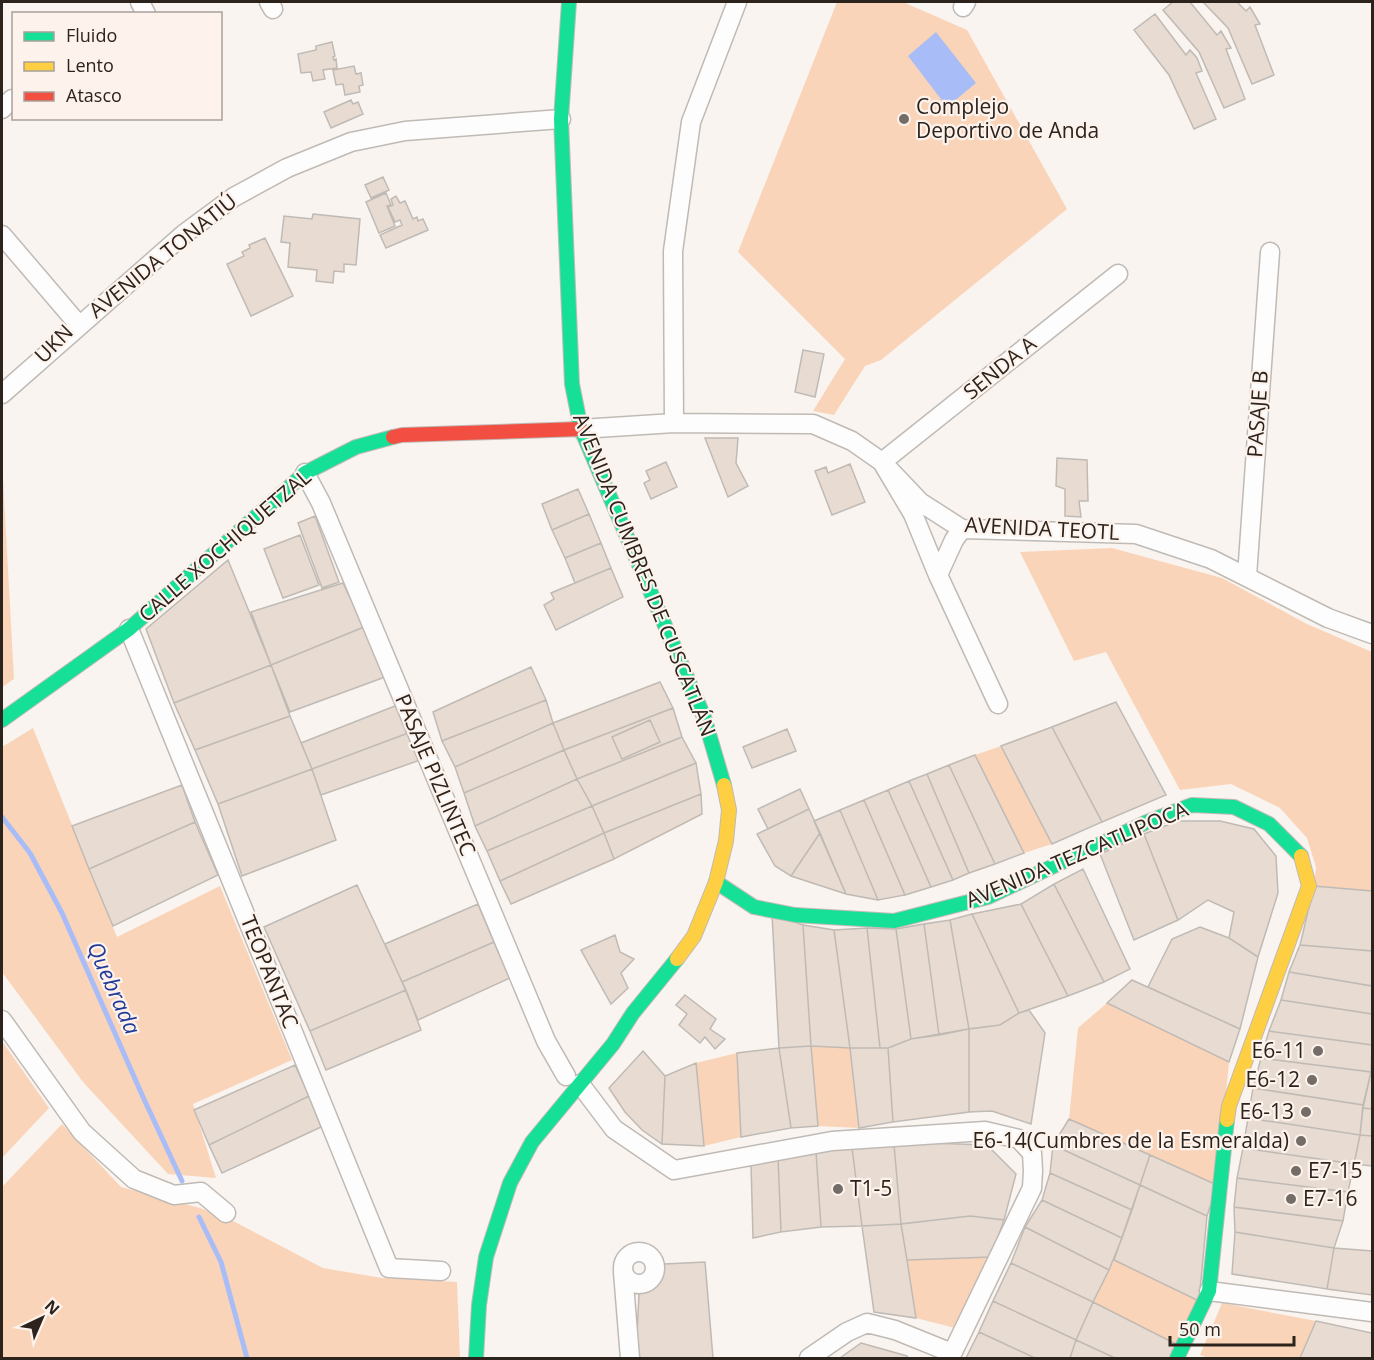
<svg xmlns="http://www.w3.org/2000/svg" width="1374" height="1360" font-family="'Open Sans',sans-serif">
  <style>
    .green { fill: #fad4b8 }
    .water { fill: #a8bdf7 }
    .lines { fill: none; stroke-linecap: round; stroke-linejoin: round }
    .stream { stroke: #a8bdf7; stroke-width: 5 }
    .building { fill: #e7dbd2; stroke: #c0bab5; stroke-width: 1.5 }
    .street-casing { stroke: #c0bab5; stroke-width: 21 }
    .fast-casing { stroke: #c0bab5; stroke-width: 16 }
    .slow-casing { stroke: #c0bab5; stroke-width: 16 }
    .jam-casing { stroke: #c0bab5; stroke-width: 16 }
    .street { stroke: #fefdfd; stroke-width: 18 }
    .fast { stroke: #16e098; stroke-width: 14 }
    .slow { stroke: #ffcf43; stroke-width: 14 }
    .jam { stroke: #f24e42; stroke-width: 14 }
    .poi-dot { fill: #746c67; stroke: #fdf3ec; stroke-width: 2 }
    .labels { text-anchor: middle; stroke-width: 4.5; stroke-linejoin: round; paint-order: stroke }
    .poi-label { font-size: 21px; fill: #2c231d; stroke: #fdf3ec; text-anchor: start }
    .street-label { font-size: 21px; fill: #2c231d; stroke: #fdf3ec }
    .water-label { font-size: 22px; font-style: italic; fill: #223a99; stroke: #fdf3ec }
  </style>
  <rect width="100%" height="100%" fill="#f9f4f0"/>
  <path class="green" d="M 837,2 L 903,2 L 967,30 L 1067,209 L 881,360 L 865,366 L 834,415 L 813,411 L 845,359 L 738,252 Z
    M 2,460 L 14,679 L 2,687 Z
    M 1112,548 L 1222,578 L 1307,624 L 1372,652 L 1372,891 L 1314,886 L 1316,867 L 1307,838 L 1280,808 L 1231,784 L 1180,790 L 1106,652 L 1074,661 L 1020,552 Z
    M 33,728 L 117,937 L 220,886 L 292,1060 L 193,1104 L 216,1178 L 168,1174 L 83,1082 L 2,972 L 2,747 Z
    M 1001,746 L 1052,844 L 1024,853 L 975,755 Z
    M 1107,1003 L 1229,1062 L 1217,1185 L 1069,1119 L 1078,1028 Z
    M 2,1041 L 49,1108 L 2,1158 Z
    M 811,1046 L 850,1048 L 859,1128 L 818,1126 Z
    M 737,1053 L 741,1137 L 704,1146 L 696,1063 Z
    M 62,1124 L 121,1187 L 200,1208 L 233,1221 L 323,1268 L 382,1278 L 457,1282 L 460,1358 L 2,1358 L 2,1187 Z
    M 991,1257 L 955,1328 L 916,1318 L 907,1260 Z
    M 1114,1260 L 1199,1301 L 1178,1345 L 1093,1302 Z
    M 1222,1303 L 1316,1321 L 1300,1358 L 1208,1358 L 1200,1355 Z"/>
  <path class="water" d="M 936,32 L 976,83 L 947,107 L 908,56 Z"/>
  <g class="lines">
    <path class="stream" d="M 2,817 L 30,853 L 62,913 L 143,1097 L 182,1181
      M 199,1217 L 221,1262 L 247,1358"/>
  </g>
  <path class="building" d="M 1173,2 L 1190,2 L 1217,35 L 1221,31 L 1231,48 L 1226,49 L 1245,99 L 1224,108 L 1199,52 L 1163,10 Z
    M 1203,2 L 1237,2 L 1246,11 L 1250,7 L 1260,24 L 1255,25 L 1274,75 L 1252,84 L 1228,28 Z
    M 1155,14 L 1186,55 L 1190,50 L 1197,58 L 1202,71 L 1196,73 L 1216,119 L 1194,129 L 1169,75 L 1134,30 Z
    M 332,42 L 335,56 L 333,57 L 334,60 L 336,59 L 337,68 L 323,70 L 325,79 L 313,81 L 311,72 L 301,73 L 298,54 L 316,50 L 316,46 Z
    M 354,66 L 356,74 L 361,73 L 363,85 L 359,86 L 360,92 L 345,95 L 343,84 L 336,85 L 333,70 Z
    M 351,100 L 353,104 L 358,102 L 363,114 L 331,128 L 324,112 Z
    M 383,177 L 389,190 L 371,198 L 365,185 Z
    M 386,193 L 391,205 L 387,206 L 395,226 L 379,233 L 366,202 Z
    M 396,196 L 400,203 L 405,201 L 413,219 L 417,217 L 418,221 L 423,219 L 428,230 L 386,248 L 380,235 L 402,225 L 400,220 L 395,222 L 388,207 L 393,205 L 391,199 Z
    M 313,214 L 360,219 L 356,265 L 344,264 L 344,272 L 334,271 L 333,283 L 316,281 L 317,270 L 288,267 L 290,243 L 281,242 L 284,216 L 312,219 Z
    M 265,238 L 293,296 L 251,316 L 227,264 L 244,256 L 242,252 L 250,248 L 249,245 Z
    M 803,350 L 824,354 L 815,397 L 795,392 Z
    M 705,438 L 738,438 L 736,463 L 748,486 L 728,497 Z
    M 1057,458 L 1087,460 L 1088,501 L 1079,501 L 1081,517 L 1065,516 L 1065,489 L 1056,486 Z
    M 666,462 L 677,487 L 651,499 L 644,483 L 650,480 L 646,471 Z
    M 850,464 L 865,502 L 832,515 L 815,471 L 826,467 L 828,473 Z
    M 578,489 L 589,514 L 552,530 L 542,504 Z
    M 589,514 L 601,543 L 565,558 L 552,530 Z
    M 315,516 L 339,582 L 322,588 L 298,523 Z
    M 300,535 L 319,585 L 283,598 L 264,549 Z
    M 601,543 L 611,568 L 575,583 L 565,558 Z
    M 228,560 L 271,665 L 174,703 L 146,629 Z
    M 611,568 L 623,597 L 556,630 L 544,605 L 554,599 L 551,593 Z
    M 343,583 L 364,627 L 271,665 L 251,612 Z
    M 364,627 L 385,677 L 290,712 L 271,665 Z
    M 271,665 L 290,716 L 195,750 L 174,703 Z
    M 531,667 L 546,700 L 442,741 L 433,712 Z
    M 660,682 L 673,708 L 564,750 L 553,723 Z
    M 546,700 L 553,723 L 455,767 L 442,741 Z
    M 1116,702 L 1166,795 L 1102,822 L 1052,727 Z
    M 400,704 L 411,732 L 312,769 L 301,743 Z
    M 673,708 L 682,737 L 577,779 L 564,750 Z
    M 290,716 L 312,769 L 218,804 L 195,750 Z
    M 650,720 L 660,742 L 622,759 L 612,737 Z
    M 553,723 L 564,750 L 464,793 L 455,767 Z
    M 1052,727 L 1102,822 L 1052,844 L 1001,746 Z
    M 787,729 L 796,751 L 752,768 L 743,747 Z
    M 411,732 L 423,759 L 321,795 L 312,769 Z
    M 682,737 L 696,763 L 592,806 L 577,779 Z
    M 564,750 L 577,779 L 475,826 L 464,793 Z
    M 975,755 L 1024,853 L 995,864 L 949,765 Z
    M 696,763 L 701,794 L 604,833 L 592,806 Z
    M 949,765 L 995,864 L 969,873 L 927,774 Z
    M 312,769 L 336,840 L 242,876 L 218,804 Z
    M 927,774 L 969,873 L 953,880 L 909,781 Z
    M 577,779 L 592,806 L 487,851 L 475,826 Z
    M 909,781 L 953,880 L 931,887 L 888,790 Z
    M 182,785 L 195,822 L 89,869 L 72,826 Z
    M 800,789 L 809,809 L 768,829 L 758,809 Z
    M 888,790 L 931,887 L 905,895 L 864,800 Z
    M 701,794 L 702,814 L 614,859 L 604,833 Z
    M 864,800 L 905,895 L 878,900 L 840,810 Z
    M 592,806 L 604,833 L 500,881 L 487,851 Z
    M 809,809 L 820,833 L 791,876 L 775,866 L 757,834 Z
    M 840,810 L 878,900 L 846,894 L 814,821 Z
    M 1178,821 L 1220,821 L 1254,829 L 1276,856 L 1278,893 L 1258,957 L 1229,938 L 1234,912 L 1208,900 L 1178,920 L 1144,834 Z
    M 195,822 L 218,875 L 113,926 L 89,869 Z
    M 604,833 L 614,859 L 511,904 L 500,881 Z
    M 820,833 L 846,894 L 791,876 Z
    M 1144,834 L 1178,920 L 1134,940 L 1100,854 Z
    M 1083,869 L 1130,969 L 1104,982 L 1054,884 Z
    M 1054,884 L 1104,982 L 1068,996 L 1021,904 Z
    M 357,885 L 406,990 L 310,1031 L 264,927 Z
    M 1314,886 L 1372,891 L 1372,951 L 1300,945 Z
    M 478,904 L 494,942 L 402,982 L 385,944 Z
    M 1021,904 L 1068,996 L 1019,1013 L 972,914 Z
    M 772,914 L 803,925 L 811,1046 L 779,1048 Z
    M 972,914 L 1019,1013 L 1000,1025 L 969,1029 L 950,920 Z
    M 950,920 L 969,1029 L 939,1035 L 924,924 Z
    M 924,924 L 939,1035 L 911,1039 L 896,929 Z
    M 803,925 L 834,930 L 850,1048 L 811,1046 Z
    M 1200,927 L 1229,938 L 1258,957 L 1240,1029 L 1148,987 L 1172,939 Z
    M 867,928 L 880,1048 L 850,1048 L 834,930 Z
    M 867,928 L 896,929 L 911,1039 L 888,1048 L 880,1048 Z
    M 615,935 L 620,952 L 634,959 L 621,973 L 628,988 L 611,1004 L 581,950 Z
    M 494,942 L 510,978 L 418,1020 L 402,982 Z
    M 1300,945 L 1372,951 L 1372,986 L 1289,972 Z
    M 1289,972 L 1372,986 L 1372,1014 L 1281,1000 Z
    M 1132,980 L 1240,1029 L 1229,1062 L 1107,1003 Z
    M 406,990 L 421,1030 L 326,1070 L 310,1031 Z
    M 685,995 L 716,1019 L 710,1029 L 725,1039 L 715,1049 L 705,1037 L 700,1043 L 679,1025 L 687,1014 L 676,1005 Z
    M 1281,1000 L 1372,1014 L 1372,1045 L 1269,1031 Z
    M 1029,1010 L 1045,1033 L 1031,1124 L 992,1111 L 969,1112 L 969,1029 L 1000,1025 L 1019,1013 Z
    M 969,1029 L 969,1112 L 893,1122 L 888,1048 L 911,1039 Z
    M 1269,1031 L 1372,1045 L 1371,1072 L 1261,1058 Z
    M 811,1046 L 818,1126 L 791,1128 L 779,1048 Z
    M 779,1048 L 791,1128 L 741,1137 L 737,1053 Z
    M 850,1048 L 888,1048 L 893,1122 L 859,1128 Z
    M 643,1051 L 665,1076 L 662,1144 L 642,1130 L 625,1112 L 609,1088 Z
    M 1261,1058 L 1371,1072 L 1363,1105 L 1253,1088 Z
    M 696,1063 L 704,1146 L 662,1144 L 665,1076 Z
    M 295,1065 L 309,1096 L 209,1145 L 194,1110 Z
    M 1371,1072 L 1372,1072 L 1372,1109 L 1363,1108 Z
    M 1253,1088 L 1363,1105 L 1360,1135 L 1248,1118 Z
    M 309,1096 L 321,1127 L 222,1173 L 209,1145 Z
    M 1363,1108 L 1372,1109 L 1372,1136 L 1360,1135 Z
    M 1248,1118 L 1360,1135 L 1354,1164 L 1243,1148 Z
    M 1069,1119 L 1150,1155 L 1140,1185 L 1053,1145 Z
    M 1360,1135 L 1372,1136 L 1372,1166 L 1354,1164 Z
    M 929,1143 L 987,1145 L 1016,1174 L 1004,1220 L 970,1216 L 901,1224 L 894,1145 Z
    M 894,1145 L 901,1224 L 862,1226 L 852,1148 Z
    M 1053,1145 L 1140,1185 L 1132,1210 L 1050,1173 Z
    M 852,1148 L 862,1226 L 821,1227 L 816,1152 Z
    M 1243,1148 L 1354,1164 L 1348,1192 L 1237,1178 Z
    M 816,1152 L 821,1227 L 781,1232 L 778,1157 Z
    M 1150,1155 L 1217,1185 L 1207,1216 L 1140,1185 Z
    M 778,1157 L 781,1232 L 753,1238 L 751,1164 Z
    M 1050,1173 L 1132,1210 L 1122,1238 L 1042,1200 Z
    M 1237,1178 L 1348,1192 L 1343,1221 L 1234,1207 Z
    M 1140,1185 L 1207,1216 L 1199,1301 L 1114,1260 Z
    M 1042,1200 L 1122,1238 L 1109,1270 L 1025,1227 Z
    M 1234,1207 L 1343,1221 L 1334,1248 L 1235,1232 Z
    M 970,1216 L 1004,1220 L 991,1257 L 907,1260 L 901,1224 Z
    M 901,1224 L 907,1260 L 916,1318 L 874,1312 L 862,1226 Z
    M 1025,1227 L 1109,1270 L 1093,1302 L 1011,1263 Z
    M 1235,1232 L 1334,1248 L 1327,1289 L 1232,1274 Z
    M 1334,1248 L 1372,1251 L 1372,1295 L 1327,1289 Z
    M 705,1262 L 713,1358 L 641,1358 L 636,1354 L 639,1294 L 652,1290 L 660,1281 L 664,1264 Z
    M 1011,1263 L 1093,1302 L 1076,1340 L 993,1301 Z
    M 993,1301 L 1076,1340 L 1070,1358 L 1035,1358 L 979,1332 Z
    M 1093,1302 L 1178,1345 L 1171,1358 L 1115,1358 L 1076,1340 Z
    M 1316,1321 L 1372,1333 L 1372,1358 L 1300,1358 Z
    M 979,1332 L 1035,1358 L 966,1358 Z
    M 1076,1340 L 1115,1358 L 1070,1358 Z
    M 861,1343 L 907,1356 L 908,1358 L 840,1358 Z"/>
  <g class="lines">
    <g class="street-casing">
      <path id="street" d="M 140,2 L 146,14
        M 269,2 L 273,9
        M 963,7 L 966,2
        M 2,109 L 12,99
        M 2,235 L 78,324
        M 2,394 L 184,234 L 234,197 L 287,168 L 351,142 L 405,131 L 561,119
        M 674,423 L 673,251 L 691,122 L 737,2
        M 581,429 L 674,423 L 813,424 L 852,441 L 882,462 L 920,502 L 962,529 L 1136,534 L 1211,559 L 1328,618 L 1372,634
        M 305,473 L 321,503 L 546,1041 L 566,1076
        M 962,529 L 954,540 L 938,575 L 998,704
        M 938,575 L 913,514 L 882,462 L 1118,274
        M 1247,576 L 1270,252
        M 129,629 L 389,1268 L 441,1271
        M 2,1020 L 82,1132 L 134,1179 L 174,1195 L 201,1192 L 226,1213
        M 580,1084 L 614,1129 L 674,1170 L 832,1141 L 985,1131 L 1019,1139 L 1032,1153 L 1033,1171 L 1032,1188 L 950,1358
        M623 1268a16 16 0 1 1 32 0a16 16 0 1 1-32 0Z
        M 623,1272 L 630,1358
        M 1209,1291 L 1372,1312
        M 809,1358 L 847,1332 L 867,1323 L 895,1330 L 952,1353"/>
    </g>
    <g class="fast-casing">
      <path id="fast" d="M 569,2 L 561,119 L 572,384 L 581,429 L 704,717 L 724,785
        M 2,720 L 129,629 L 305,473 L 356,447 L 393,437
        M 716,882 L 754,907 L 795,915 L 894,921 L 988,897 L 1147,822 L 1192,805 L 1234,807 L 1269,824 L 1301,856
        M 476,1358 L 479,1305 L 486,1257 L 510,1183 L 532,1142 L 613,1044 L 633,1013 L 677,959
        M 1177,1358 L 1209,1291 L 1227,1120"/>
    </g>
    <g class="slow-casing">
      <path id="slow" d="M 677,959 L 694,936 L 716,882 L 726,841 L 729,810 L 724,785
        M 1227,1120 L 1229,1106 L 1309,886 L 1301,856"/>
    </g>
    <g class="jam-casing">
      <path id="jam" d="M 393,437 L 402,435 L 581,429"/>
    </g>
    <use href="#street" class="street"/>
    <use href="#fast" class="fast"/>
    <use href="#slow" class="slow"/>
    <use href="#jam" class="jam"/>
  </g>
  <g class="poi-dot">
    <circle cx="904" cy="119" r="6"/>
    <circle cx="1318" cy="1051" r="6"/>
    <circle cx="1312" cy="1080" r="6"/>
    <circle cx="1306" cy="1112" r="6"/>
    <circle cx="1301" cy="1141" r="6"/>
    <circle cx="1296" cy="1171" r="6"/>
    <circle cx="838" cy="1189" r="6"/>
    <circle cx="1291" cy="1199" r="6"/>
  </g>
  <g class="labels">
    <g class="poi-label">
      <text x="916" y="114">Complejo<tspan x="916" dy="24">Deportivo de Anda</tspan></text>
      <text x="1306" y="1058" text-anchor="end">E6-11</text>
      <text x="1300" y="1087" text-anchor="end">E6-12</text>
      <text x="1294" y="1119" text-anchor="end">E6-13</text>
      <text x="1289" y="1148" text-anchor="end">E6-14(Cumbres de la Esmeralda)</text>
      <text x="1308" y="1178">E7-15</text>
      <text x="850" y="1196">T1-5</text>
      <text x="1303" y="1206">E7-16</text>
    </g>
    <g class="street-label">
      <text transform="translate(163 256) rotate(-39)" y="7">AVENIDA TONATIÚ</text>
      <text transform="translate(54 344) rotate(-45)" y="7">UKN</text>
      <text transform="translate(1000 368) rotate(-39)" y="7">SENDA A</text>
      <text transform="translate(1258 414) rotate(-86)" y="7">PASAJE B</text>
      <text transform="translate(1042 529) rotate(3)" y="7">AVENIDA TEOTL</text>
      <text transform="translate(225 546) rotate(-41)" y="7">CALLE XOCHIQUETZAL</text>
      <text transform="translate(644 575) rotate(68)" y="7">AVENIDA CUMBRES DE CUSCATLÁN</text>
      <text transform="translate(435 775) rotate(67)" y="7">PASAJE PIZLINTEC</text>
      <text transform="translate(1077 855) rotate(-23)" y="7">AVENIDA TEZCATLIPOCA</text>
      <text transform="translate(269 972) rotate(68)" y="7">TEOPANTAC</text>
    </g>
    <g class="water-label">
      <text transform="translate(114 988) rotate(66)" y="8">Quebrada</text>
    </g>
  </g>
  <rect width="1374" height="1360" fill="none" stroke="#2c231d" stroke-width="6"/>
  <rect x="12" y="12" width="210" height="108" fill="#fdf3ec" stroke="#a9a099" stroke-width="1.5"/>
  <rect x="24" y="32" width="30" height="9" fill="#16e098" stroke="#a9a099" stroke-width="1.5"/>
  <text x="66" y="42" font-size="18" fill="#2c231d">Fluido</text>
  <rect x="24" y="62" width="30" height="9" fill="#ffcf43" stroke="#a9a099" stroke-width="1.5"/>
  <text x="66" y="72" font-size="18" fill="#2c231d">Lento</text>
  <rect x="24" y="92" width="30" height="9" fill="#f24e42" stroke="#a9a099" stroke-width="1.5"/>
  <text x="66" y="102" font-size="18" fill="#2c231d">Atasco</text>
  <g transform="translate(42 1318) rotate(44)" stroke="#fdf3ec" stroke-width="4.5" paint-order="stroke">
  <path d="M0-4.5L10 22L0 15L-10 22Z" fill="#2c231d"/>
  <text y="-9" font-size="16" font-weight="bold" text-anchor="middle" fill="#2c231d">N</text>
  </g>
  <path d="M1170 1336v9h124v-9" fill="none" stroke="#2c231d" stroke-width="3"/>
  <text x="1179" y="1336" font-size="18" fill="#2c231d" stroke="#fdf3ec" stroke-width="4.5" paint-order="stroke">50 m</text>
</svg>
